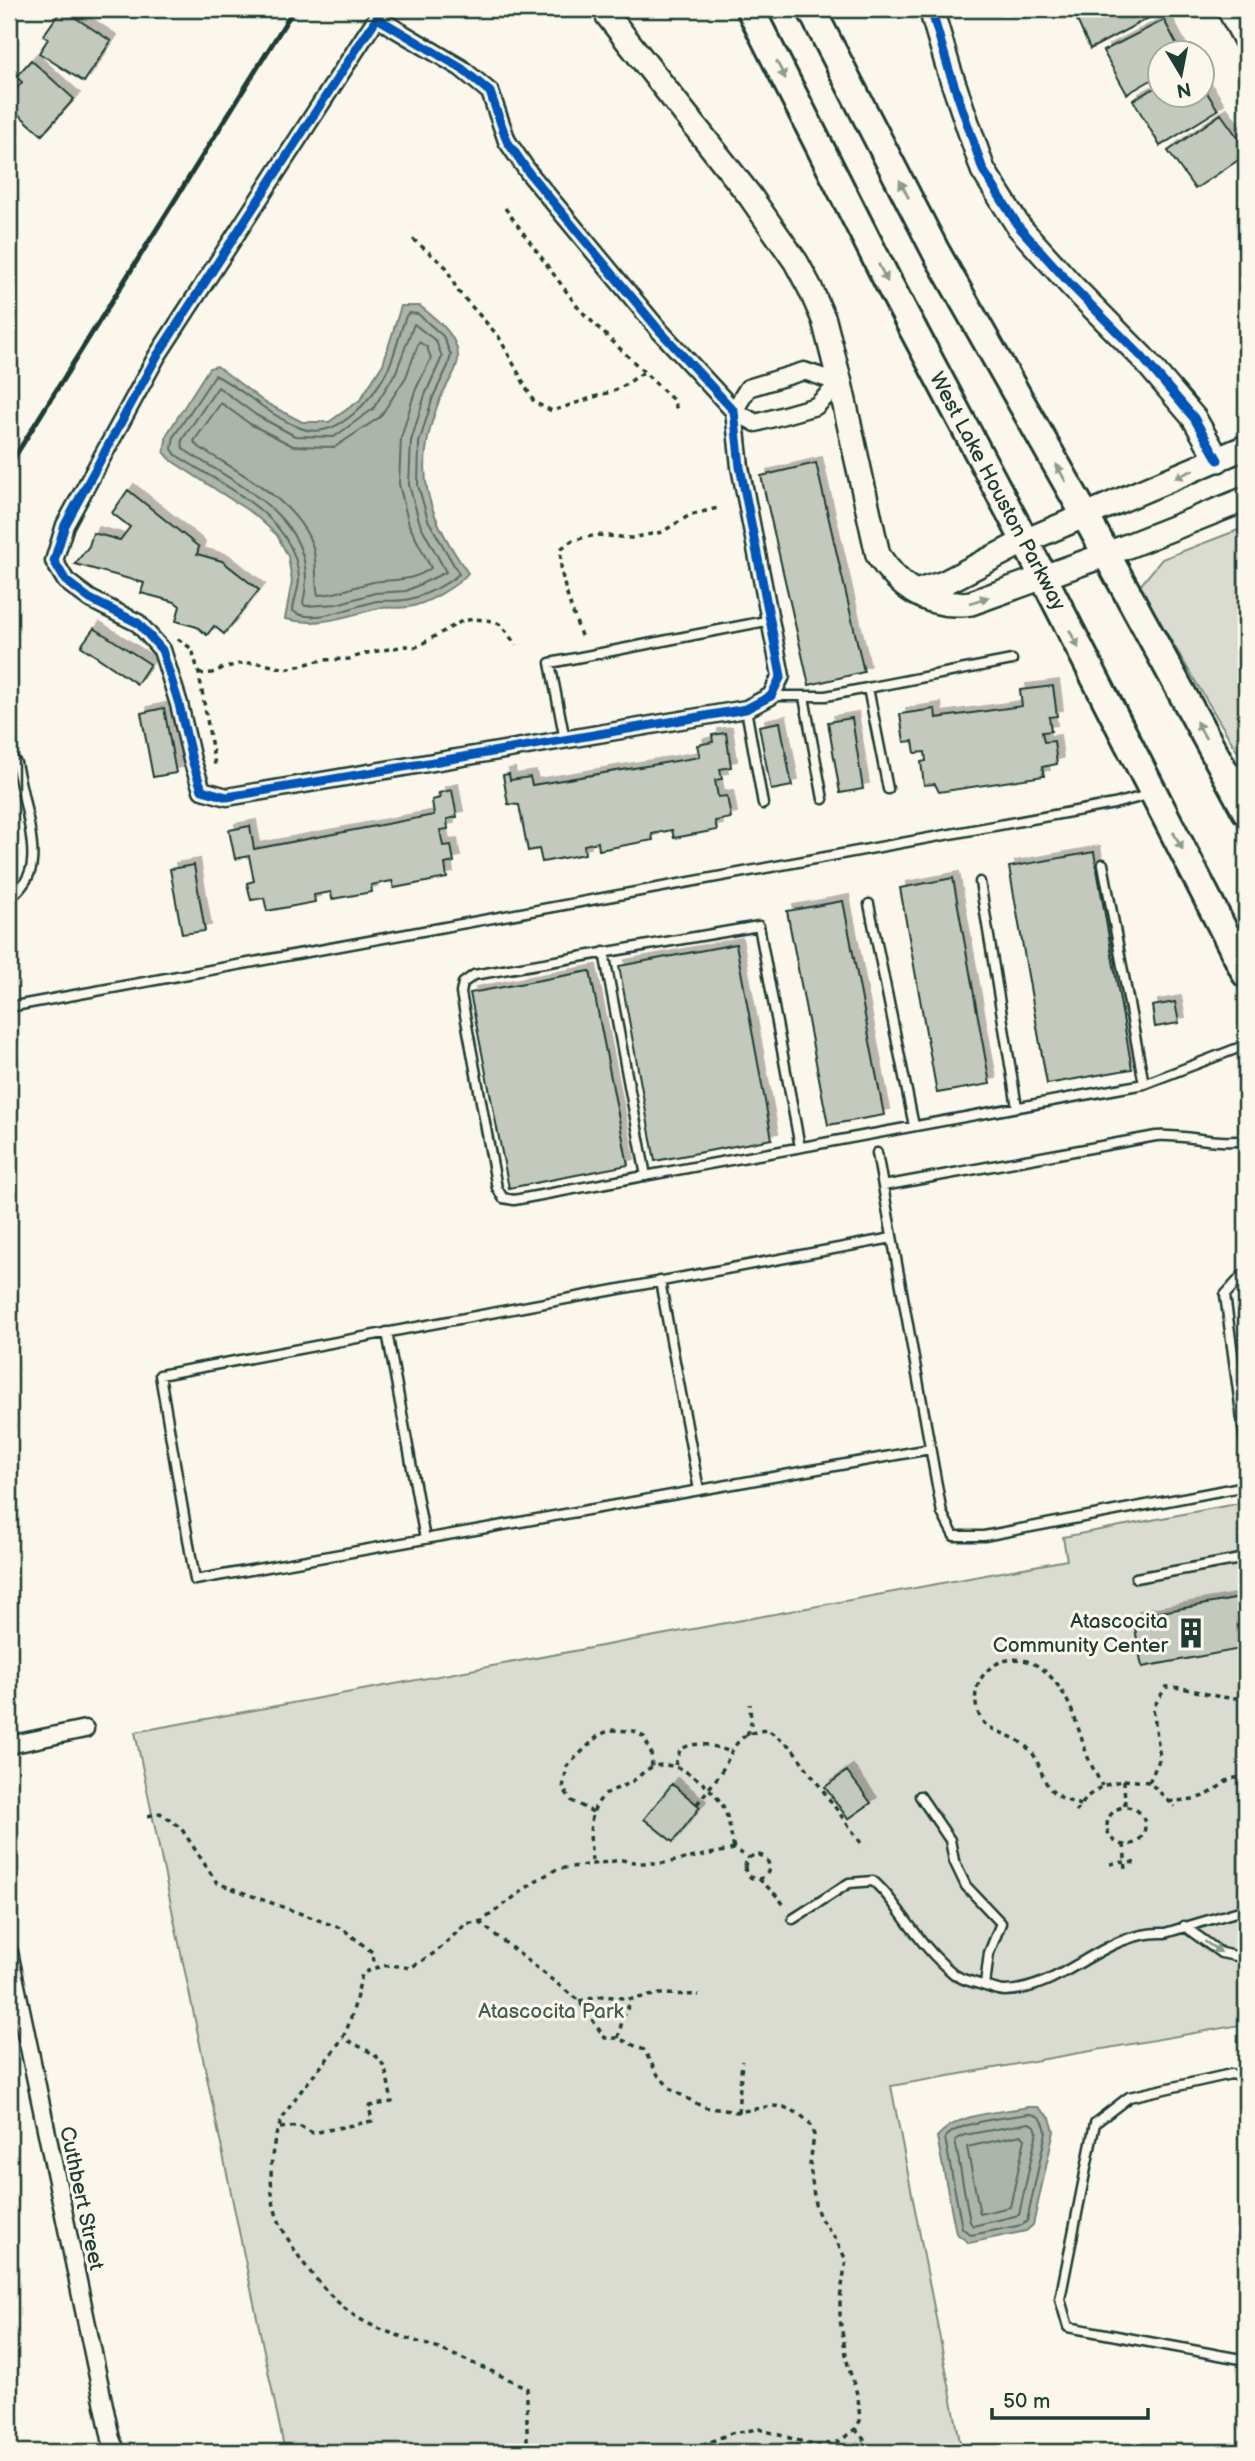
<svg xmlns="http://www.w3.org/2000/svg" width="1255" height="2461" font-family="'Balsamiq Sans',sans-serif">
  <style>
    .green { fill: #dbdcd1; stroke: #7d8c82; stroke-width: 2 }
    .water { fill: #adb4aa; stroke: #74847b; stroke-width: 2 }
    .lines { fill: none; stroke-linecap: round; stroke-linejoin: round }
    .shore { stroke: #586d63; stroke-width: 2 }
    .building { fill: #c4c9be; stroke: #1f3d34; stroke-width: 2; filter: url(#shadow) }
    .lane-casing { stroke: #1f3d34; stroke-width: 13 }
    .street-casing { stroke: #1f3d34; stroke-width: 21 }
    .secondary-casing { stroke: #1f3d34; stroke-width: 28 }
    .primary-casing { stroke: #1f3d34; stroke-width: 32 }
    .path { stroke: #1f3d34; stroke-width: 3.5; stroke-dasharray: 5 5; stroke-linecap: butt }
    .lane { stroke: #fbf7ec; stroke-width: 8 }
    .street { stroke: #fbf7ec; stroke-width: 16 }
    .secondary { stroke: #fbf7ec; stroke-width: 23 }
    .primary { stroke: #fbf7ec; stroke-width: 26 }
    .rail { stroke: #1f3d34; stroke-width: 5 }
    .cycleway-casing { stroke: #fbf7ec; stroke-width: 13 }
    .cycleway { stroke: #0057b8; stroke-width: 9 }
    .oneway { fill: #8d9a90 }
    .labels { text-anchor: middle; stroke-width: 6; stroke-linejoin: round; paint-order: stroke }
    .street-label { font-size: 21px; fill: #1f3d34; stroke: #fbf7ec }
    .poi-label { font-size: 21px; fill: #1f3d34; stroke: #fbf7ec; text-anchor: end }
    .park-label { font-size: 21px; fill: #455d53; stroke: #fbf7ec }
  </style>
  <defs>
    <filter id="shadow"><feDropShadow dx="6" dy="-6" stdDeviation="0" flood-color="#0004"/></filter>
  </defs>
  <rect width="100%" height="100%" fill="#fbf7ec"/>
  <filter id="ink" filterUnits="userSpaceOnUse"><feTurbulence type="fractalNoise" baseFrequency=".0143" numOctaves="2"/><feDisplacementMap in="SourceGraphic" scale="14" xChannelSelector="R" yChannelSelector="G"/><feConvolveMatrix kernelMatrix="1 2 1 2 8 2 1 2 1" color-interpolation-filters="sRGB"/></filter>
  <g filter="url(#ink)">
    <path class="green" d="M 1246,527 L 1246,766 L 1139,587 L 1162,559 Z
      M 1246,1502 L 1246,2024 L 891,2086 L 962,2452 L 285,2452 L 135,1732 L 1067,1560 L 1063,1537 Z"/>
    <path class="water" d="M 401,306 L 420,306 C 435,319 456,332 458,355 C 459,370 445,386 440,399 C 411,470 426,514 468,573 C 458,586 425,605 408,607 C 397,609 386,606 375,609 C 343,617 319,627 285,619 L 292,581 L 288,556 L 277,535 L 255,515 L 172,461 L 164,452 L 167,434 L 209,368 L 217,366 L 264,402 L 302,422 L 329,422 L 360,400 L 383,364 Z
      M 1028,2107 L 1038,2107 L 1050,2118 L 1054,2131 L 1033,2225 L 1026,2231 L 969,2243 L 956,2233 L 937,2137 C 958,2112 998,2113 1028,2107 Z"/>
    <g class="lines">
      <path class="shore" d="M 409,313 L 418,314 L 443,336 L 451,355 L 448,366 L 433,397 L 419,443 L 418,485 L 428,520 L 459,574 C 446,585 426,595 410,599 C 400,602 388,600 377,601 C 356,605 312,626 293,611 C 293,601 299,590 299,579 C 296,516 223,486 176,455 L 172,449 L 174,436 L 215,375 C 244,390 267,414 298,427 C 336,444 374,398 389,367 C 396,351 400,332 406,316 Z
        M 414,324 L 436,341 L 442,357 L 425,395 L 411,441 L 409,485 L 420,524 L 446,572 L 406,591 L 375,593 L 337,604 L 305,606 L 303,603 C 323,520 240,487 183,449 L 182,440 L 218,387 L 256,415 L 295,436 L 334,437 L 373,409 L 396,372 Z
        M 419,342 L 427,347 L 431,358 L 415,391 L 401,438 L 399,484 L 409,525 L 431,568 C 412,582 394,579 373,582 C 354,586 338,595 318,595 C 315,585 317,561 313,547 C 296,498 236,472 196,445 L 194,441 L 221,403 L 250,424 L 293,446 L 335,447 L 380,417 L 406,377 Z
        M 1028,2114 C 1040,2114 1044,2121 1046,2132 L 1027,2221 L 1022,2225 L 971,2235 L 962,2228 L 945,2138 C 959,2121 1006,2118 1028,2114 Z
        M 1029,2123 L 1035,2126 L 1037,2132 L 1019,2215 L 973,2226 L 970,2222 L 955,2140 L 965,2135 Z
        M 1021,2135 L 1025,2139 L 1010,2207 L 980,2214 L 967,2147 Z"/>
    </g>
    <path class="building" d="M 62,9 L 111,41 L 84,82 L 39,53 L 48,39 L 43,36 Z
      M 1072,9 L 1158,9 L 1160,12 L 1090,49 Z
      M 1164,20 L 1181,52 L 1160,52 L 1160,75 L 1127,94 L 1103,51 Z
      M 31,60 L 74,99 L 42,135 L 9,106 L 9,97 L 22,82 L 16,77 Z
      M 1160,85 L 1160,94 L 1202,94 L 1202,85 L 1218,110 L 1160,146 L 1133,100 Z
      M 1221,114 L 1246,149 L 1246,155 L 1195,189 L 1168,151 Z
      M 816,463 L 864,672 L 809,685 L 761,476 Z
      M 128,490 L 199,547 L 197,554 L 222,561 L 259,590 L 224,634 L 214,626 L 207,635 L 197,627 L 176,621 L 180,606 L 175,602 L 141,593 L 144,583 L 75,564 L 89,546 L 93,533 L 120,540 L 130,527 L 112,513 Z
      M 94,628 L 150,664 L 137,684 L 81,646 Z
      M 1053,686 L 1057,716 L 1049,717 L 1051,731 L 1042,732 L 1044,742 L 1054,741 L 1057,764 L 1042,767 L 1044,776 L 939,792 L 935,784 L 924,785 L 921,762 L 926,761 L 925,752 L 915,753 L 913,741 L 904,742 L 900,714 L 935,709 L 936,718 L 1022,706 L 1020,690 Z
      M 164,708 L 176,773 L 153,777 L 141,713 Z
      M 852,718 L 863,789 L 840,793 L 828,722 Z
      M 780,722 L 792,786 L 771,790 L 759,726 Z
      M 726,733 L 731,767 L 720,769 L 722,779 L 715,780 L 718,797 L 727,796 L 731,818 L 715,821 L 717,830 L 674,838 L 672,830 L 652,834 L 653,840 L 599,850 L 598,842 L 584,845 L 585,854 L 542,862 L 539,849 L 528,851 L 519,805 L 508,804 L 503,775 L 509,774 L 510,780 L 530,777 L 532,785 L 700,757 L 697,745 L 713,742 L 712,735 Z
      M 452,790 L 457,817 L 447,819 L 448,829 L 440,830 L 443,846 L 451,845 L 454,862 L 445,864 L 447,878 L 394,888 L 392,881 L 371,885 L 372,892 L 332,899 L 331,892 L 314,895 L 315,902 L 267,911 L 264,898 L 251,900 L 247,883 L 254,881 L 249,856 L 235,859 L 229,830 L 250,826 L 254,849 L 434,815 L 432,800 L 440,798 L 439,793 Z
      M 1094,852 L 1132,1069 L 1047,1084 L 1009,867 Z
      M 194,865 L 205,931 L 182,934 L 170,869 Z
      M 953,878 L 990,1084 L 937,1093 L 900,888 Z
      M 843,901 L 884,1115 L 828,1125 L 787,911 Z
      M 736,944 L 772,1139 L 655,1161 L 619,966 Z
      M 590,971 L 628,1165 L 509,1188 L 470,993 Z
      M 1175,1002 L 1179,1023 L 1155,1027 L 1152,1006 Z
      M 1246,1597 L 1246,1648 L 1142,1667 L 1133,1617 Z
      M 847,1771 L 871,1803 L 848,1819 L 825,1787 Z
      M 672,1784 L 700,1807 L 673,1842 L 644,1819 Z"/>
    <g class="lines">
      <g class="lane-casing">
        <path id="lane" d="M 868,688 L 888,789
          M 771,696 L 826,696 L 1012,660
          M 804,697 L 823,799
          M 746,709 L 763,804
          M 565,740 L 550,663 L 771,620
          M 9,754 L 16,763 C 21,788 35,839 32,862 C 31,877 20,890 9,899
          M 1229,771 L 1246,768
          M 1103,864 L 1144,1084
          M 980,882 L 1017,1107
          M 869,904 L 914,1126
          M 604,952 L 646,1176
          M 9,1007 L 1114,804 L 1148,795
          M 800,1147 L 759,926 L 474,975 L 463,983 L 461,993 L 497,1188 L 503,1198 L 514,1200 L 1144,1084 L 1246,1045
          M 877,1153 L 942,1513 L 954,1536 L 984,1536 L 1246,1486
          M 883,1186 L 1156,1136 C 1186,1134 1215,1145 1246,1140
          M 892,1238 L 160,1375 L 195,1580 L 930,1449
          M 1246,1275 L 1242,1276 L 1225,1295 L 1246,1450
          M 660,1281 L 699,1490
          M 387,1332 L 425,1539
          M 1136,1578 L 1246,1558
          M 920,1796 L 950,1840 L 954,1861 L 966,1886 L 1001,1923 L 989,1953 L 985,1985
          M 793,1919 L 849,1883 L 873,1881 C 890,1895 900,1914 914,1931 C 925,1946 939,1962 954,1974 C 961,1980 971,1981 979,1984 C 987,1986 997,1991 1005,1991 C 1065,1989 1104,1930 1165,1933 L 1246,1909
          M 1184,1926 L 1221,1953 L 1246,1958
          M 1246,2077 L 1231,2074 L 1129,2097 L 1095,2123 L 1060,2299 L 1068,2327 L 1246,2360"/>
      </g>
      <g class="street-casing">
        <path id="street" d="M 1225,9 L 1246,48
          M 377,18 L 461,68 L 490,92 L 507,141 L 529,173 L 659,330 L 734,411 L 740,467 L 781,676 L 771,696 L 746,709 L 227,797 L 202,790 L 192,760 L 179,704 L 162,650 L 138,623 L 90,599 L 66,581 L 54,561 L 65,525 L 157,356 L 361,42 L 383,9
          M 804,371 L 840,383 L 816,406 L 756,423 L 734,411 L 748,388 Z
          M 9,1745 L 85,1729
          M 9,1952 L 111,2439 L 117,2452"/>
      </g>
      <g class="secondary-casing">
        <path id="secondary" d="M 607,9 L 608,16 L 750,196 L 796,262 L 810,288 L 824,320 L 840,383 L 878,555 C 900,589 930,609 971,603 L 1105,555 L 1246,499
          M 931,9 L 949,70 L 983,170 L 1019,227 L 1072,286 L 1142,357 L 1194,418 L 1218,460
          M 915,592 L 944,583 L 1025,541 L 1246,447"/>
      </g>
      <g class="primary-casing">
        <path id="primary" d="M 750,9 L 888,282 L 1025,541 L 1246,974
          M 811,9 L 936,252 L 1085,515 L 1246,811"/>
      </g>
      <path class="path" d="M 505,208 L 580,310 L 672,399 L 678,411
        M 413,239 L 446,267 L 457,290 L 499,337 L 534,402 L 552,411 L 619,389 L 644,372
        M 581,636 C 573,611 556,573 562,548 L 573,540 L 597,535 L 631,538 L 662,532 L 690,515 L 718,508
        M 178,639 L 192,649 L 199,674 L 215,765
        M 199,674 L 212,673 L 223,668 L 243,663 L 259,663 L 286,669 L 322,660 L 349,659 L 367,653 L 405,646 L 416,647 L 462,621 L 474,619 L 493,621 L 501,625 L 516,645
        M 747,1735 L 751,1724 L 750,1704
        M 675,1765 L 680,1750 C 697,1739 713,1746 731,1752
        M 1124,1780 L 1125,1807
        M 1149,1782 L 1160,1758 L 1153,1708 L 1166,1687 C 1194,1686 1216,1702 1246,1697
        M 1169,1802 C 1182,1800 1198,1800 1210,1793 C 1226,1784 1224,1776 1246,1778
        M 697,1804 C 705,1793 714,1783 721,1772 C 736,1747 734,1733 768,1730 L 792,1748 L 864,1847
        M 1081,1805 C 1065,1800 1050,1795 1044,1778 C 1040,1770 1038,1761 1033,1754 C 1018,1733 990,1734 981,1719 C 959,1678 1008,1638 1046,1672 C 1070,1695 1076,1722 1086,1752 C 1090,1764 1097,1775 1102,1786
        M1107 1826a19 19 0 1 1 38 0a19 19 0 1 1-38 0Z
        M 593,1812 L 572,1801 L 563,1788 L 567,1766 L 599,1735 L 611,1730 L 634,1731 L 644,1737 L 651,1752 L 652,1767
        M 1076,1812 L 1088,1796 L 1102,1786 L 1124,1780 L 1149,1782 L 1175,1807
        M 148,1816 L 160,1813 L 181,1828 L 217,1883 L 343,1929 L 372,1952 L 375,1966
        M 1124,1844 L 1126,1871
        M745 1867a12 12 0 1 1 24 0a12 12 0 1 1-24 0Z
        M 592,1861 C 590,1840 586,1810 605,1795 C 613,1789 622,1787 630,1783 C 637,1779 644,1770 652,1767 C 676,1757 711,1786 723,1806 C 729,1818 731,1836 734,1849
        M 1110,1864 L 1125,1862 L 1137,1863
        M 759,1879 L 778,1897 L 786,1908
        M 479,1922 L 579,2001 L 605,2038 L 618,2038 L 644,2050 L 658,2075 L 672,2090 L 703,2107 L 738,2112 L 772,2106 L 784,2107 L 799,2114 L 809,2122 L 814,2135 L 810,2165 L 815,2204 L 820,2218 L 835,2238 L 846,2260 L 840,2299 L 840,2320 L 848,2366 L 858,2397 L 860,2421 L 855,2429 L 840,2441 L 817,2446 L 759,2429 L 731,2433 L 706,2444 L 702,2452
        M 579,2001 L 603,1996 L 632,1999 L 660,1994 L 699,1995
        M 618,2038 L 623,2017 L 632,1999
        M 738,2112 L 742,2061
        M 280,2128 L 299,2126 L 313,2133 L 372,2121 L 369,2106 L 392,2102 C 383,2055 386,2060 343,2038
        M 855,2429 L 867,2443 L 871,2452
        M 527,2452 L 527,2388 C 498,2374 469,2361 439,2349 C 410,2338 381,2333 355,2316 C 325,2296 282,2241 274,2206 C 269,2181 270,2145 281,2122 C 296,2091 323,2068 341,2040 C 352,2024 357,1993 362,1974 C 380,1964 390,1964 410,1968 L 436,1952 L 466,1924 L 482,1921 L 537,1880 L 557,1869 L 622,1860 L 639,1863 L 666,1863 L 734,1849 L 749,1858"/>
      <use href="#lane" class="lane"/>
      <use href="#street" class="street"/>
      <use href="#secondary" class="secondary"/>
      <use href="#primary" class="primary"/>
      <path class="rail" d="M 9,466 L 294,9"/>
      <g class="cycleway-casing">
        <path id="cycleway" d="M 931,9 L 949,70 L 983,170 L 1019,227 L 1072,286 L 1142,357 L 1194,418 L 1218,460
          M 377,18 L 461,68 L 490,92 L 507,141 L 529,173 L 659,330 L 734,411 L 740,467 L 781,676 L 771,696 L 746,709 L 227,797 L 202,790 L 192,760 L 179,704 L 162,650 L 138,623 L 90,599 L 66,581 L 54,561 L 65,525 L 157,356 L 361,42 L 383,9"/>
      </g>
      <use href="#cycleway" class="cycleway"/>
    </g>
    <defs><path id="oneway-solid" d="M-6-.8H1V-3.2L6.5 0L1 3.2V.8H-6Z" transform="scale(1.75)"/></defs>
    <g class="oneway">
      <use href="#oneway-solid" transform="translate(781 70) rotate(63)"/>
      <use href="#oneway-solid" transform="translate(904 189) rotate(-117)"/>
      <use href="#oneway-solid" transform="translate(883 273) rotate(63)"/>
      <use href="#oneway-solid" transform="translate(1061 473) rotate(-119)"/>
      <use href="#oneway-solid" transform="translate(1184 474) rotate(157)"/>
      <use href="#oneway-solid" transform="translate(979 600) rotate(-18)"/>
      <use href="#oneway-solid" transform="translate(1074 639) rotate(63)"/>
      <use href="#oneway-solid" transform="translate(1201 730) rotate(-119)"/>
      <use href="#oneway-solid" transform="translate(1178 841) rotate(62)"/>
      <use href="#oneway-solid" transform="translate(1213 1947) rotate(34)"/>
    </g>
  </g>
  <defs>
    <g id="building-bare" transform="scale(2.415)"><path d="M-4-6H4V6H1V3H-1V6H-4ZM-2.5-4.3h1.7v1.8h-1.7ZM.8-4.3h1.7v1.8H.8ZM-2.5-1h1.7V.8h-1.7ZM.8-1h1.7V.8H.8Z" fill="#1f3d34" stroke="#fbf7ec" stroke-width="2.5" paint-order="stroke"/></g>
  </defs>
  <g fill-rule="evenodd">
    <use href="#building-bare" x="1191" y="1633"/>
  </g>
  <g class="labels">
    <g class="street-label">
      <text transform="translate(998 491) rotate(62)" y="7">West Lake Houston Parkway</text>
      <text transform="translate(82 2198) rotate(78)" y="7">Cuthbert Street</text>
    </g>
    <g class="poi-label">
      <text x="1168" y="1628">Atascocita<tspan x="1168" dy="24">Community Center</tspan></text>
    </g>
    <g class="park-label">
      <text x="551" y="2018">Atascocita Park</text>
    </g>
  </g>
  <rect width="1255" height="2461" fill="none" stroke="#fbf7ec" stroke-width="35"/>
  <rect x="18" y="18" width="1220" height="2426" fill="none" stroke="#1f3d34" stroke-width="2.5" filter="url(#ink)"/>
  <g transform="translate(1181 74) rotate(170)"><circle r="33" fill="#fbf7ec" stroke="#a3ada2" stroke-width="2"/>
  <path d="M0-5L12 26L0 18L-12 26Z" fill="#1f3d34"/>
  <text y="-10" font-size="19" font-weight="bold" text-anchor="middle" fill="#1f3d34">N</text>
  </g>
  <path d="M992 2408v10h156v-10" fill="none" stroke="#1f3d34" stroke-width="3.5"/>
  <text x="1003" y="2408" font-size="21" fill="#1f3d34" stroke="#fbf7ec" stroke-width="5" paint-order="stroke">50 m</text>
</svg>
